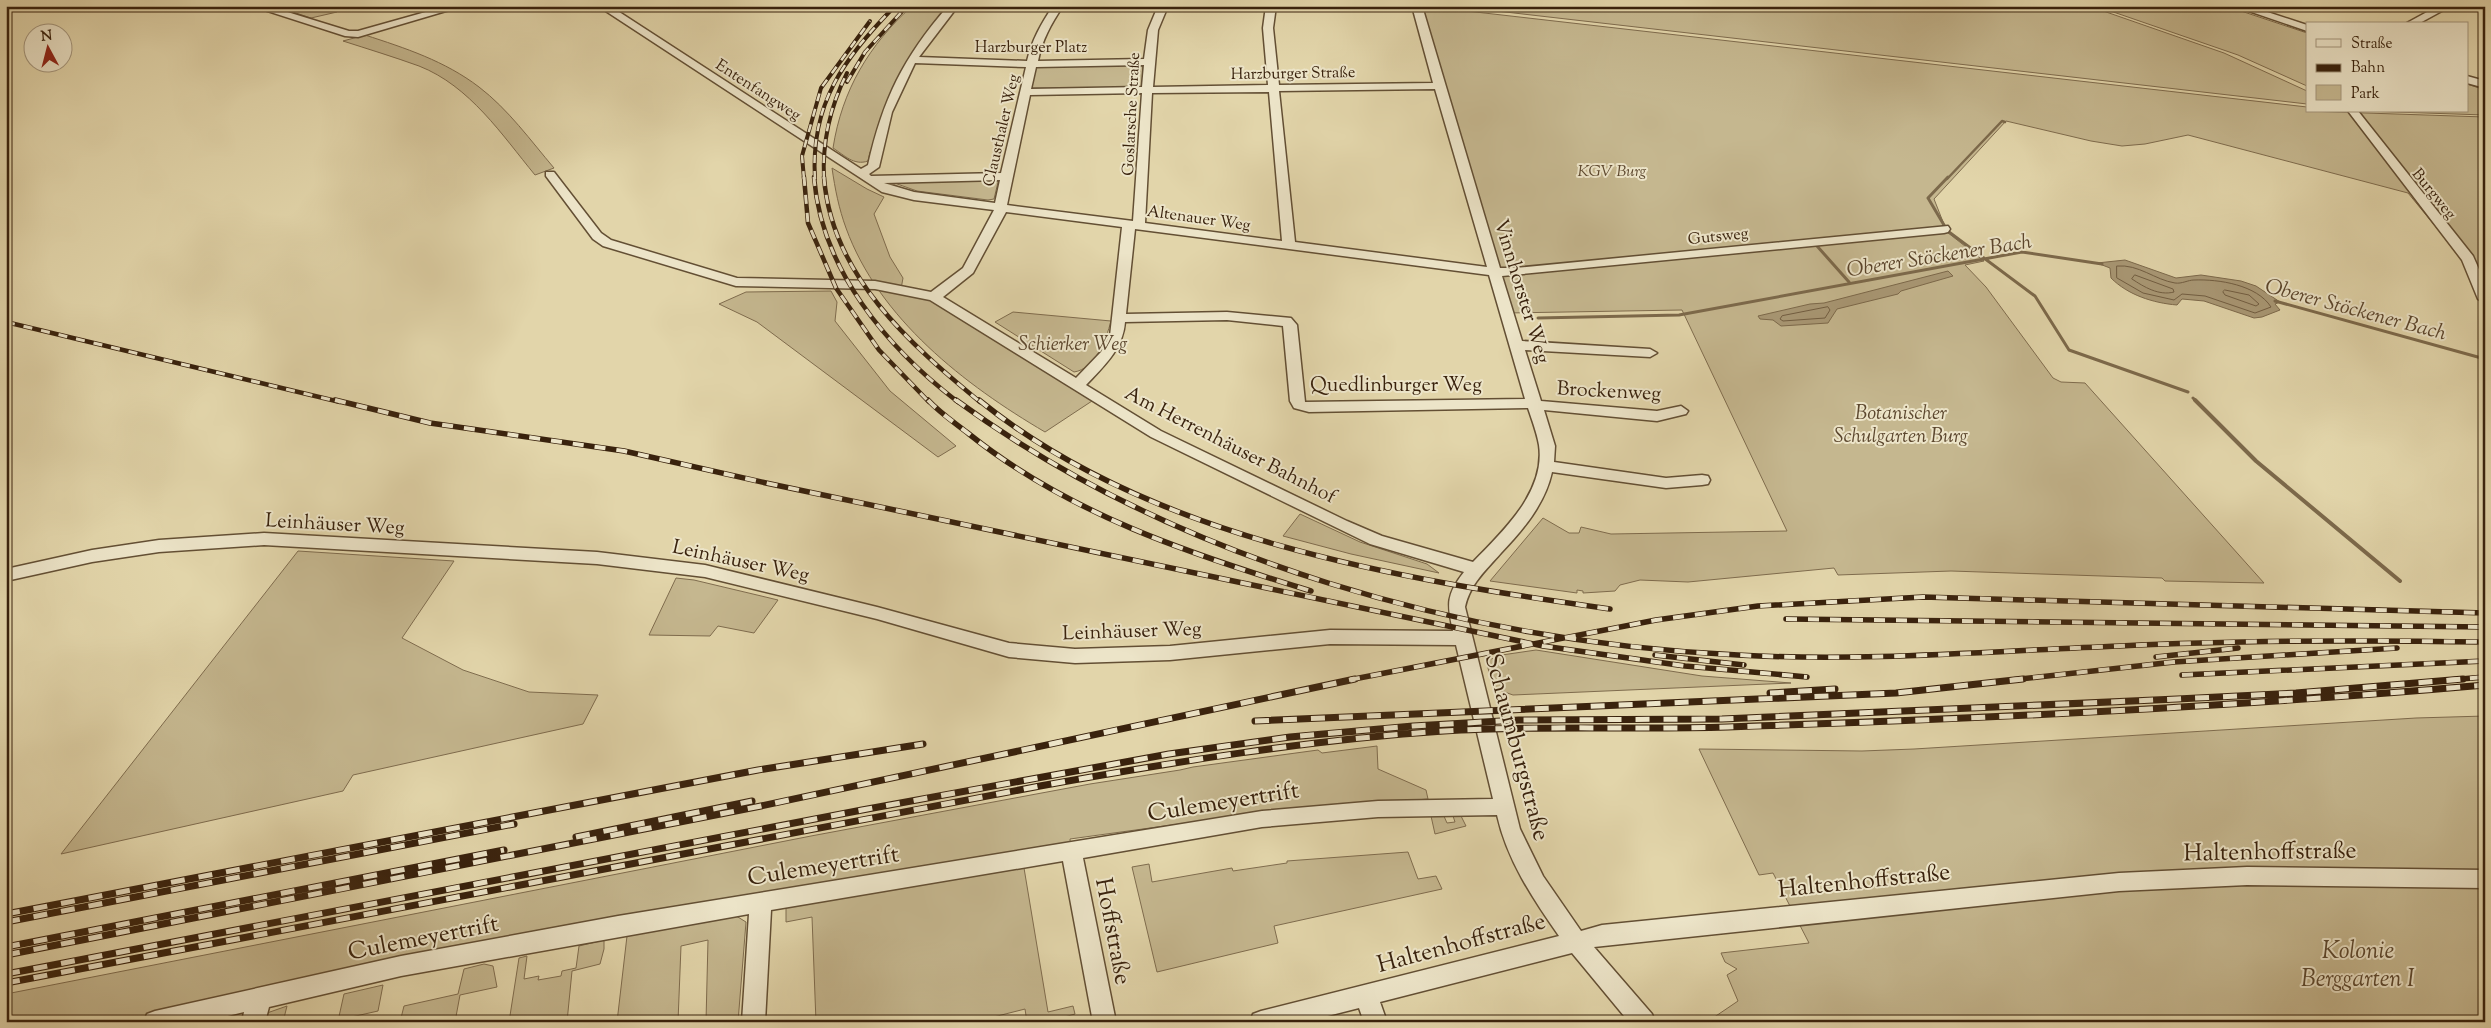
<svg xmlns="http://www.w3.org/2000/svg" width="2491" height="1028" font-family="'Sorts Mill Goudy',serif">
  <style>
    .green { fill: #c5b78f; stroke: #7f6c4e }
    .water { fill: #a99875; stroke: #7c694b }
    .lines { fill: none; stroke-linecap: round; stroke-linejoin: round }
    .shore { stroke: #715d41; stroke-width: 1 }
    .stream-far2 { stroke: #7c694b; stroke-width: 2.5 }
    .stream-far1 { stroke: #7c694b; stroke-width: 3 }
    .stream { stroke: #7c694b; stroke-width: 4 }
    .minor-casing { stroke: #634f34; stroke-width: 3 }
    .minor { fill: #ece4c8; fill-rule: evenodd }
    .rail-far3-casing { stroke: #39220d; stroke-width: 4 }
    .rail-far2-casing { stroke: #39220d; stroke-width: 4.5 }
    .rail-far1-casing { stroke: #39220d; stroke-width: 5.5 }
    .rail-casing { stroke: #39220d; stroke-width: 7 }
    .rail-far3 { stroke: #ece4c8; stroke-width: 2.5; stroke-dasharray: 8; stroke-linecap: butt }
    .rail-far2 { stroke: #ece4c8; stroke-width: 3; stroke-dasharray: 9; stroke-linecap: butt }
    .rail-far1 { stroke: #ece4c8; stroke-width: 4; stroke-dasharray: 11; stroke-linecap: butt }
    .rail { stroke: #ece4c8; stroke-width: 5; stroke-dasharray: 14; stroke-linecap: butt }
    .labels { text-anchor: middle; stroke-width: 4; stroke-linejoin: round; paint-order: stroke }
    .far-street-label { font-size: 16px; fill: #39220d; stroke: #ece4c8 }
    .far-park-label { font-size: 16px; font-style: italic; fill: #5c472e; stroke: #ece4c8 }
    .street-label { font-size: 20px; fill: #39220d; stroke: #ece4c8 }
    .park-label { font-size: 20px; font-style: italic; fill: #5c472e; stroke: #ece4c8 }
    .water-label { font-size: 21px; font-style: italic; fill: #5b452c; stroke: #ece4c8 }
    .near-street-label { font-size: 24px; fill: #39220d; stroke: #ece4c8 }
    .near-park-label { font-size: 24px; font-style: italic; fill: #5c472e; stroke: #ece4c8 }
  </style>
  <rect width="100%" height="100%" fill="#e2d5aa"/>
  <filter id="stains"><feTurbulence type="fractalNoise" baseFrequency=".004" numOctaves="4"/><feColorMatrix values="0 0 0 0 .2 0 0 0 0 .09 0 0 0 0 .02 0 0 0 .5 -.17"/></filter>
  <radialGradient id="worn" r=".72"><stop offset=".6" stop-color="#630" stop-opacity="0"/><stop offset="1" stop-color="#630" stop-opacity=".3"/></radialGradient>
  <path class="green" d="M 275,6 L 331,6 L 337,12 L 311,18 Z
    M 912,6 L 950,6 C 917,52 881,94 872,151 L 870,152 L 868,161 C 854,166 844,155 833,148 C 842,90 869,45 912,6 Z
    M 1423,6 L 2307,107 L 2307,111 L 2485,117 L 2485,299 L 2463,260 L 2408,193 L 2188,135 L 2145,144 L 2122,146 L 2091,141 L 2006,121 L 1934,199 L 1947,232 L 1984,261 L 1965,265 L 1986,287 L 2053,378 L 2061,382 L 2085,383 L 2264,583 L 2165,581 L 2162,578 L 1951,571 L 1838,575 L 1834,568 L 1688,582 L 1640,580 L 1620,585 L 1615,591 L 1583,593 L 1583,591 L 1577,590 L 1577,593 L 1490,581 L 1543,518 L 1569,533 L 1579,533 L 1581,527 L 1611,534 L 1787,531 L 1682,310 L 1508,313 L 1453,132 Z
    M 1453,6 L 2089,6 L 2224,53 L 2307,91 L 2307,104 Z
    M 2096,6 L 2226,6 L 2307,33 L 2307,86 L 2238,55 Z
    M 365,35 C 405,48 445,61 479,87 C 508,109 531,141 554,168 L 535,175 C 502,135 470,86 419,66 C 394,57 368,49 343,41 Z
    M 1140,65 L 1143,66 L 1142,87 L 1138,88 L 1031,88 L 1035,68 L 1039,66 Z
    M 2467,84 L 2485,90 L 2485,115 L 2365,111 L 2467,111 Z
    M 832,168 L 867,189 L 884,197 L 874,214 L 890,257 L 903,278 L 901,289 L 934,297 L 1092,401 L 1045,432 C 965,385 879,319 846,228 C 839,209 835,189 832,168 Z
    M 999,178 L 994,199 L 988,200 L 917,191 L 886,180 Z
    M 831,291 L 837,302 L 835,321 L 890,391 L 956,446 L 938,457 L 757,322 L 719,304 L 746,292 Z
    M 1013,312 L 1111,321 C 1106,340 1095,369 1074,372 L 995,322 Z
    M 1300,514 L 1360,542 L 1427,564 L 1439,573 L 1351,554 L 1283,536 Z
    M 298,551 L 454,561 L 402,638 L 463,670 L 529,692 L 598,695 L 583,724 L 353,775 L 343,791 L 61,854 Z
    M 676,578 L 694,580 L 778,600 L 754,633 L 718,626 L 710,636 L 649,635 Z
    M 1536,650 L 1702,676 L 1791,683 L 1513,695 L 1493,688 L 1486,660 L 1495,658 L 1495,656 Z
    M 2485,716 L 2485,1022 L 1707,1022 L 1738,1001 L 1727,975 L 1737,969 L 1725,962 L 1721,953 L 1809,943 L 1773,873 L 1759,875 L 1699,749 L 1862,751 L 1914,749 L 2416,718 Z
    M 1377,746 L 1378,769 L 1426,790 L 1428,799 L 1259,813 L 1070,839 L 1071,851 L 263,992 L 126,1022 L 6,1022 L 6,994 L 811,836 L 1090,784 L 1180,770 L 1193,767 L 1318,750 L 1322,753 Z
    M 1452,813 L 1461,816 L 1466,826 L 1435,834 L 1431,816 L 1443,814 L 1447,823 L 1455,822 Z
    M 1408,852 L 1418,879 L 1436,876 L 1442,889 L 1274,926 L 1278,943 L 1157,972 L 1132,867 L 1149,864 L 1152,882 L 1232,868 L 1233,871 L 1287,863 L 1287,861 Z
    M 1024,868 L 1048,1012 L 1073,1006 L 1075,1014 L 1047,1022 L 1027,1022 L 1025,1009 L 974,1022 L 816,1022 L 812,917 L 786,922 L 786,907 Z
    M 733,914 L 746,922 L 738,1022 L 706,1022 L 708,940 L 681,946 L 678,1022 L 617,1022 L 627,936 Z
    M 604,940 L 604,949 L 600,964 L 572,971 L 567,1022 L 509,1022 L 519,958 L 527,956 L 524,979 L 539,976 L 538,980 L 561,976 L 562,971 L 576,968 L 579,946 Z
    M 484,964 L 493,966 L 497,987 L 460,995 L 455,1022 L 400,1022 L 404,1006 L 458,994 L 464,969 Z
    M 383,985 L 378,1011 L 347,1018 L 345,1022 L 333,1022 L 338,1021 L 344,994 Z
    M 287,1006 L 283,1022 L 265,1022 L 267,1013 Z"/>
  <path class="water" d="M 2125,260 L 2176,278 L 2201,275 L 2241,281 L 2256,286 L 2280,302 L 2275,304 L 2280,310 L 2262,317 L 2254,318 L 2204,301 L 2182,299 L 2177,305 C 2153,303 2128,295 2111,278 L 2110,268 L 2097,263 Z
    M 1948,271 L 1953,276 L 1901,291 L 1898,294 L 1837,309 L 1828,323 L 1781,326 L 1773,320 L 1760,319 L 1758,316 L 1810,304 L 1824,303 Z"/>
  <g class="lines">
    <path class="shore" d="M 2117,266 C 2139,264 2155,280 2175,283 C 2182,284 2188,280 2194,280 C 2219,279 2257,285 2271,307 L 2255,313 L 2205,296 L 2182,294 L 2174,300 L 2143,293 L 2117,278 Z
      M 2135,275 L 2173,289 L 2174,292 C 2159,296 2144,287 2132,279 Z
      M 2225,290 L 2249,295 L 2259,304 L 2256,306 L 2225,295 L 2223,292 Z
      M 1828,307 L 1830,310 L 1825,318 L 1783,321 L 1780,319 L 1782,316 Z"/>
    <path class="stream-far2" d="M 1947,179 L 2002,121 L 2005,122"/>
    <path class="stream-far1" d="M 1944,225 L 1928,198 L 1948,177
      M 1949,232 L 2035,296 L 2069,350 L 2188,392
      M 1817,246 L 1849,282
      M 2275,301 L 2485,359
      M 1538,318 L 1679,315 L 2022,252 L 2102,264
      M 2193,398 L 2197,402"/>
    <path class="stream" d="M 2195,400 L 2256,461 L 2400,581"/>
    <g class="minor-casing">
      <path id="minor" d="M 252,6 L 268,6 L 349,31 L 358,31 L 447,6 L 463,6 L 358,37 L 345,36 Z
        M 598,6 L 610,6 L 861,169 L 868,165 C 883,99 903,58 948,6 L 958,6 L 919,57 L 1027,61 C 1032,40 1041,24 1053,6 L 1063,6 C 1051,24 1042,40 1038,61 L 1144,59 L 1148,30 L 1158,6 L 1168,6 L 1158,30 L 1153,87 L 1268,85 L 1263,28 L 1266,6 L 1276,6 L 1273,28 L 1279,85 L 1433,83 L 1412,6 L 1422,6 L 1500,268 L 1515,268 L 1948,226 L 1950,229 L 1948,232 L 1944,233 L 1502,276 L 1522,341 L 1650,349 L 1657,353 L 1650,357 L 1525,350 L 1541,401 L 1657,411 L 1681,406 L 1688,411 L 1686,414 L 1657,421 L 1544,410 L 1555,446 L 1554,462 L 1666,478 L 1702,475 L 1708,476 L 1710,480 L 1708,484 L 1702,485 L 1666,488 L 1552,472 C 1545,504 1523,530 1501,553 C 1486,570 1470,584 1465,607 L 1520,829 L 1543,876 L 1581,931 L 1602,925 L 2119,873 L 2247,867 L 2485,870 L 2485,888 L 2247,885 L 2119,891 L 1594,947 L 1652,1014 L 1655,1022 L 1629,1022 L 1572,953 L 1380,1002 L 1387,1022 L 1364,1022 L 1359,1008 L 1304,1022 L 1250,1022 L 1253,1014 L 1261,1011 L 1559,936 C 1533,899 1507,860 1497,815 L 1378,817 L 1262,827 L 1083,858 L 1116,1022 L 1093,1022 L 1063,861 L 771,910 L 765,1022 L 742,1022 L 749,914 L 401,976 L 269,1007 L 265,1022 L 242,1022 L 244,1012 L 203,1022 L 144,1022 L 147,1014 L 155,1011 L 401,956 L 618,916 L 1262,811 L 1378,801 L 1493,799 L 1456,645 L 1330,644 L 1170,660 L 1075,663 L 1009,657 L 877,619 L 705,577 L 597,564 L 264,545 L 159,552 L 92,562 L 6,581 L 6,569 L 92,550 L 159,540 L 264,533 L 597,552 L 705,565 L 877,607 L 1009,643 L 1075,649 L 1170,646 L 1330,630 L 1453,631 C 1447,604 1446,595 1464,572 L 1370,544 L 1151,437 L 930,300 L 875,289 L 736,286 L 603,246 L 593,239 L 546,176 L 546,172 L 554,172 L 601,233 L 611,240 L 737,278 L 875,281 L 931,292 L 963,268 L 994,210 L 914,200 L 882,192 ZM 915,63 L 1026,67 L 1001,173 L 871,176 L 869,174 L 879,167 L 892,112 ZM 1144,65 L 1142,87 L 1031,89 L 1036,67 ZM 1435,89 L 1487,267 L 1295,242 L 1279,91 ZM 1269,92 L 1282,241 L 1145,223 L 1152,93 ZM 1142,93 L 1133,221 L 1007,205 L 1030,95 ZM 1000,180 L 995,203 L 914,192 L 884,183 ZM 1006,212 L 1122,227 L 1110,336 L 1101,352 L 1076,378 L 943,297 L 973,273 ZM 1135,229 L 1489,275 L 1525,399 L 1305,402 L 1297,325 L 1291,318 L 1227,312 L 1126,314 ZM 1227,320 L 1283,326 L 1290,401 L 1294,408 L 1309,412 L 1528,408 C 1532,420 1537,433 1539,445 C 1546,492 1502,532 1473,562 L 1382,536 L 1347,521 L 1161,431 L 1086,385 C 1104,366 1123,349 1125,322 Z
        M 2234,6 L 2249,6 L 2307,25 L 2307,31 Z
        M 2438,6 L 2451,6 L 2418,24 L 2405,24 Z
        M 2467,76 L 2485,81 L 2485,88 L 2467,83 Z
        M 2348,111 L 2358,111 L 2473,256 L 2485,283 L 2485,303 L 2478,299 L 2462,260 Z"/>
    </g>
    <use href="#minor" class="minor"/>
    <g class="rail-far3-casing">
      <path id="rail-far3" d="M 847,82 L 865,52 L 907,6
        M 804,179 L 802,156 L 821,88 L 870,21
        M 815,179 C 810,103 845,57 895,6
        M 824,179 C 822,140 830,107 847,73"/>
    </g>
    <g class="rail-far2-casing">
      <path id="rail-far2" d="M 804,177 L 808,223 L 836,288 L 879,350 L 929,402
        M 814,177 C 821,269 887,348 958,402
        M 824,177 C 831,275 910,344 980,402
        M 6,322 L 340,402"/>
    </g>
    <g class="rail-far1-casing">
      <path id="rail-far1" d="M 335,400 L 430,423 L 624,451 L 766,483 L 1543,646 L 1685,666 L 1807,677
        M 928,400 C 940,413 955,423 969,434 C 1069,514 1190,554 1311,591
        M 956,400 C 1176,561 1468,642 1738,655 C 1866,662 1992,651 2120,646 C 2241,640 2363,640 2485,642
        M 979,400 C 1150,539 1398,579 1610,609
        M 1786,619 L 2485,627
        M 1655,655 L 1744,665
        M 2156,657 L 2238,648
        M 2182,675 L 2485,661
        M 1349,680 L 1656,620 L 1758,606 L 1923,597 L 2485,613
        M 2011,680 L 2174,662 L 2397,648
        M 2448,680 L 2485,677"/>
    </g>
    <g class="rail-casing">
      <path id="rail" d="M 1770,693 L 1835,689
        M 1255,721 L 1896,693 L 2023,679
        M 576,837 L 752,801
        M 6,914 L 758,770 L 923,744
        M 6,922 L 514,824
        M 6,947 L 504,850
        M 6,955 L 761,806 L 1355,679
        M 6,974 L 862,810 L 1169,754 L 1290,737 L 1413,726 L 1519,720 L 1722,719 L 2177,699 L 2296,693 L 2463,679
        M 6,983 L 1040,786 C 1174,762 1308,740 1444,731 C 1539,725 1634,730 1728,727 C 1981,719 2233,707 2485,685"/>
    </g>
    <use href="#rail-far3" class="rail-far3"/>
    <use href="#rail-far2" class="rail-far2"/>
    <use href="#rail-far1" class="rail-far1"/>
    <use href="#rail" class="rail"/>
  </g>
  <g class="labels">
    <g class="far-street-label">
      <text x="1031" y="52">Harzburger Platz</text>
      <text transform="translate(1293 72) rotate(-1)" y="6">Harzburger Straße</text>
      <text transform="translate(759 89) rotate(33)" y="6">Entenfangweg</text>
      <text transform="translate(1130 114) rotate(-87)" y="6">Goslarsche Straße</text>
      <text transform="translate(1000 130) rotate(-77)" y="6">Clausthaler Weg</text>
      <text transform="translate(2435 193) rotate(51)" y="6">Burgweg</text>
      <text transform="translate(1199 217) rotate(8)" y="6">Altenauer Weg</text>
      <text transform="translate(1718 235) rotate(-6)" y="6">Gutsweg</text>
    </g>
    <g class="far-park-label">
      <text x="1612" y="176">KGV Burg</text>
    </g>
    <g class="street-label">
      <text transform="translate(1523 291) rotate(73)" y="7">Vinnhorster Weg</text>
      <text x="1396" y="391">Quedlinburger Weg</text>
      <text transform="translate(1609 390) rotate(3)" y="7">Brockenweg</text>
      <text transform="translate(1231 444) rotate(27)" y="7">Am Herrenhäuser Bahnhof</text>
      <text transform="translate(335 523) rotate(3)" y="7">Leinhäuser Weg</text>
      <text transform="translate(741 560) rotate(12)" y="7">Leinhäuser Weg</text>
      <text transform="translate(1132 630) rotate(-2)" y="7">Leinhäuser Weg</text>
    </g>
    <g class="park-label">
      <text x="1073" y="350">Schierker Weg</text>
      <text x="1901" y="419">Botanischer<tspan x="1901" dy="23">Schulgarten Burg</tspan></text>
    </g>
    <g class="water-label">
      <text transform="translate(1939 255) rotate(-9)" y="7">Oberer Stöckener Bach</text>
      <text transform="translate(2356 309) rotate(15)" y="7">Oberer Stöckener Bach</text>
    </g>
    <g class="near-street-label">
      <text transform="translate(1518 747) rotate(75)" y="8">Schaumburgstraße</text>
      <text transform="translate(1223 801) rotate(-9)" y="8">Culemeyertrift</text>
      <text transform="translate(2270 851) rotate(-1)" y="8">Haltenhoffstraße</text>
      <text transform="translate(823 865) rotate(-9)" y="8">Culemeyertrift</text>
      <text transform="translate(1864 880) rotate(-6)" y="8">Haltenhoffstraße</text>
      <text transform="translate(1114 931) rotate(79)" y="8">Hoffstraße</text>
      <text transform="translate(423 937) rotate(-11)" y="8">Culemeyertrift</text>
      <text transform="translate(1461 942) rotate(-15)" y="8">Haltenhoffstraße</text>
    </g>
    <g class="near-park-label">
      <text x="2358" y="958">Kolonie<tspan x="2358" dy="28">Berggarten I</tspan></text>
    </g>
  </g>
  <rect width="2491" height="1028" fill="none" stroke="#e2d5aa" stroke-width="25"/>
  <rect x="8" y="8" width="2476" height="1013" fill="none" stroke="#39220d" stroke-width="2.5"/>
  <rect x="12" y="12" width="2466" height="1003" fill="none" stroke="#39220d"/>
  <rect x="2306" y="22" width="162" height="90" fill="#ece4c8" stroke="#a4967d"/>
  <rect x="2316" y="39" width="25" height="8" fill="#ece4c8" stroke="#a4967d"/>
  <text x="2351" y="48" font-size="15" fill="#39220d">Straße</text>
  <rect x="2316" y="64" width="25" height="8" fill="#39220d" stroke="#a4967d"/>
  <text x="2351" y="72" font-size="15" fill="#39220d">Bahn</text>
  <rect x="2316" y="85" width="25" height="15" fill="#c5b78f" stroke="#a4967d"/>
  <text x="2351" y="98" font-size="15" fill="#39220d">Park</text>
  <g transform="translate(48 48) rotate(353)"><circle r="24" fill="#ece4c8" stroke="#a4967d"/>
  <path d="M0-4L9 19L0 12L-9 19Z" fill="#8f2418"/>
  <text y="-8" font-size="14" font-weight="bold" text-anchor="middle" fill="#39220d">N</text>
  </g>
  <rect width="100%" height="100%" filter="url(#stains)"/>
  <rect width="100%" height="100%" fill="url(#worn)"/>
</svg>
